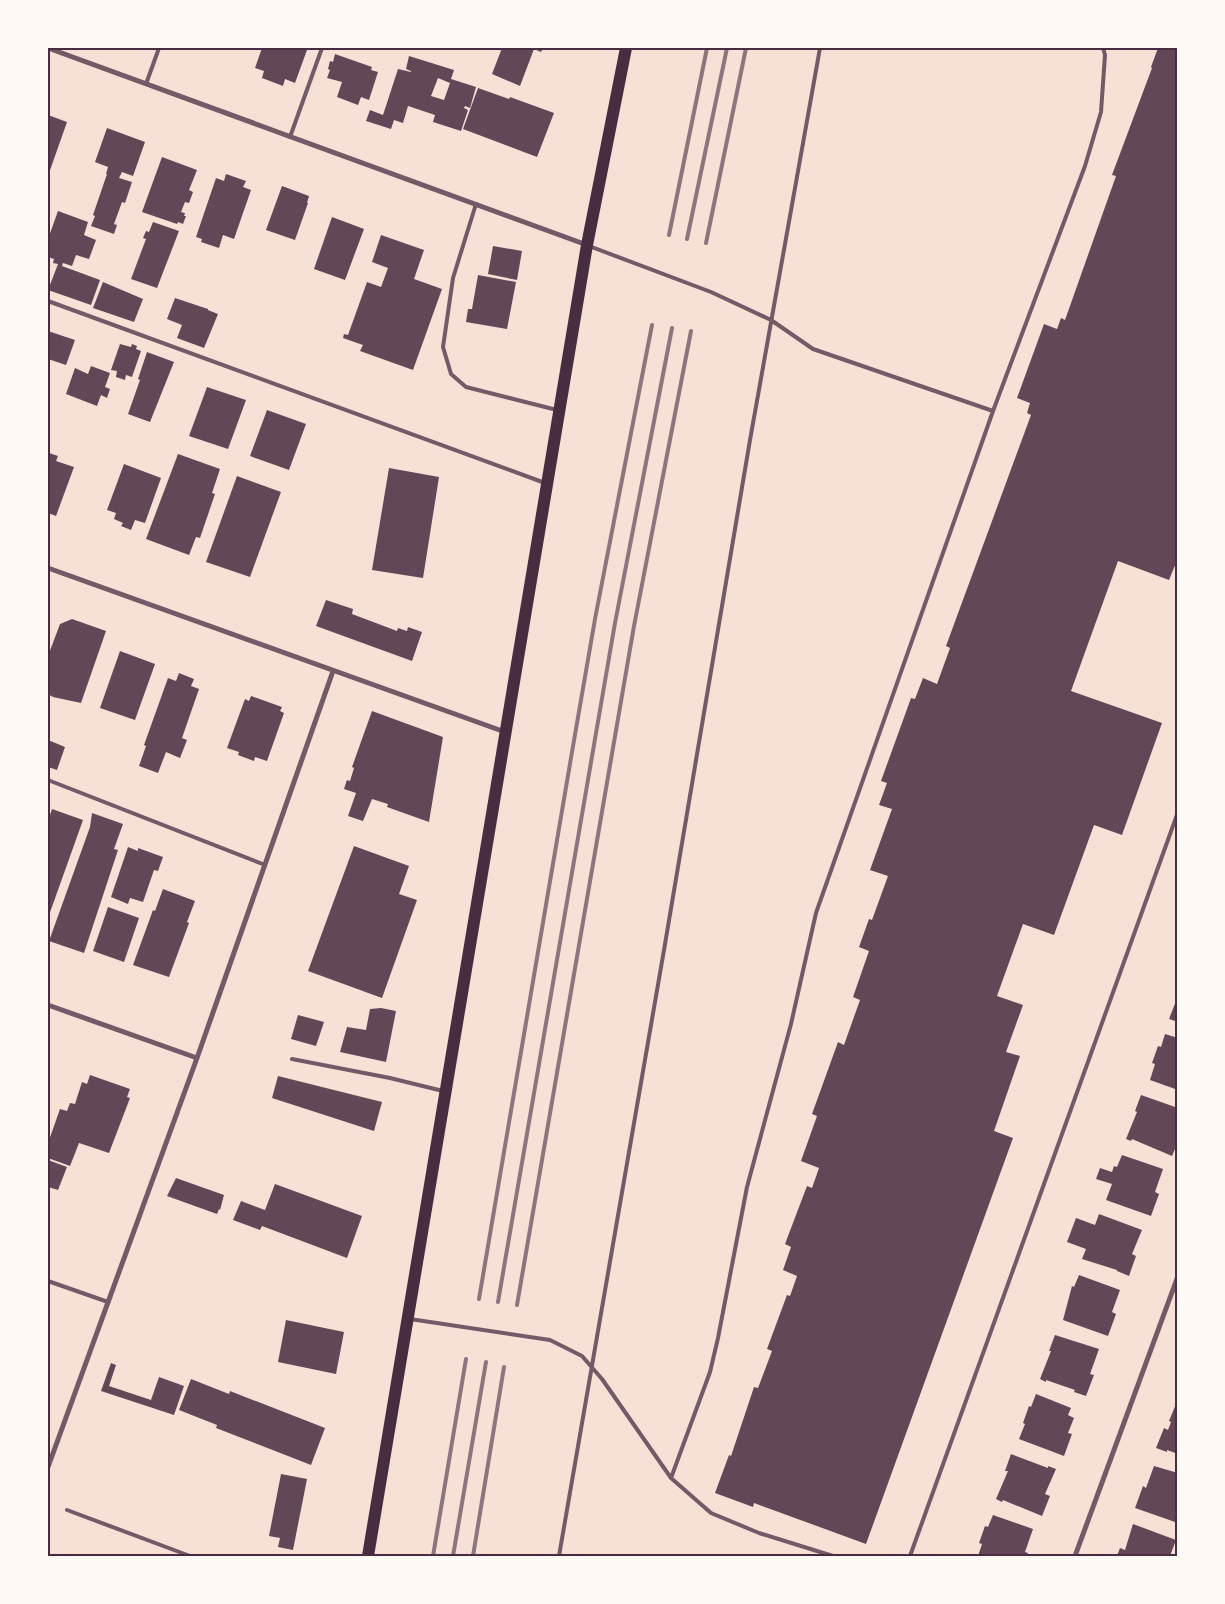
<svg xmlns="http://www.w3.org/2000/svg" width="1225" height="1604" font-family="Rubik,sans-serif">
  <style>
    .building { fill: #644757; fill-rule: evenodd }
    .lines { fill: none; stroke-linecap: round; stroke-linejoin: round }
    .service { stroke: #755966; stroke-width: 4 }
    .minor { stroke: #755966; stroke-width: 5 }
    .primary { stroke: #4a2c40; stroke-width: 12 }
    .rail { stroke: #8f747c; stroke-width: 4 }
    .neatline { fill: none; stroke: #4a2c40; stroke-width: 2 }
  </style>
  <rect width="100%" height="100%" fill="#f7e1d7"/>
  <path class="building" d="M 262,48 L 300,48 L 307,50 L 295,83 L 285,79 L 283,86 L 262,78 L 264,71 L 255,68 Z
    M 502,48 L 543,48 L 541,52 L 534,49 L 520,86 L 492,74 Z
    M 1158,48 L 1178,48 L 1178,558 L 1169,580 L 1118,561 L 1071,691 L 1162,723 L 1122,835 L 1094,825 L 1054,935 L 1023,924 L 997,996 L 1023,1005 L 1006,1052 L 1020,1056 L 994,1131 L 1013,1138 L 866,1544 L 754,1503 L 753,1507 L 715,1493 L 729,1455 L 731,1456 L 754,1387 L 758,1388 L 772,1351 L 767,1349 L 787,1295 L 790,1296 L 797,1276 L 783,1270 L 791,1247 L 785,1244 L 807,1186 L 812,1188 L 819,1168 L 801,1161 L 817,1116 L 812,1114 L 838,1042 L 844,1045 L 860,1000 L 853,997 L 869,951 L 859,947 L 869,919 L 872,920 L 888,876 L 870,870 L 892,809 L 879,805 L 887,783 L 881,781 L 911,698 L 915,699 L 923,678 L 937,684 L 950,648 L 946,646 L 1031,415 L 1027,413 L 1030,403 L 1017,398 L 1044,324 L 1057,329 L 1061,318 L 1065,320 L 1116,176 L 1112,175 L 1152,68 L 1151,67 Z
    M 335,54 L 372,67 L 371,70 L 378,72 L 369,100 L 361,97 L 358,105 L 337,97 L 342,82 L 327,78 L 330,70 L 328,69 L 330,61 L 333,62 Z
    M 409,56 L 454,70 L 451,79 L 476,87 L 470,108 L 465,106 L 464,108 L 468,110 L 461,131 L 433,122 L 435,115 L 408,106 L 403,123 L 394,120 L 391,129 L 366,121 L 370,110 L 383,115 L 398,69 L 411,72 L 411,71 L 406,69 ZM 438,78 L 450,83 L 444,100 L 431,96 Z
    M 478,88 L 509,99 L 510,97 L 554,113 L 537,157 L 463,129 Z
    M 48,115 L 67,122 L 48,176 Z
    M 107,128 L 145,142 L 133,176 L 122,172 L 119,178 L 132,182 L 125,203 L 122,202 L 114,224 L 117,225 L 114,234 L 91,226 L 95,216 L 93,215 L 107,174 L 106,174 L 108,167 L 95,162 Z
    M 162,157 L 197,170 L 189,190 L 193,192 L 189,203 L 185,202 L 181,212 L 185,213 L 184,216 L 186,216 L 183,224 L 178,222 L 177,224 L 142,212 Z
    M 226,174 L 246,181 L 243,187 L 251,190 L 234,239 L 223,235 L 219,248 L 201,242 L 202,239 L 196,237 L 216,178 L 224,181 Z
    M 282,186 L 309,196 L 307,203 L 308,203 L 295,240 L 266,230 Z
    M 58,211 L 88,222 L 84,235 L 96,240 L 89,259 L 76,255 L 72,266 L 63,263 L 62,266 L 100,280 L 91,305 L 48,290 L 58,264 L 53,263 L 54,259 L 48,257 L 48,239 Z
    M 332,217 L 364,229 L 345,280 L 314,269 Z
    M 153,222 L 179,231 L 157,288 L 131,279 L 146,239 L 143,238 L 146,231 L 149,232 Z
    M 381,235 L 424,250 L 414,279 L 442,289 L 413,370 L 360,351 L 363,345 L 343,338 L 344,334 L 348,335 L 367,282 L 381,287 L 388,268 L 372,262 Z
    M 493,246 L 522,251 L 517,280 L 488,274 Z
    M 478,275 L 516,282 L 507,329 L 466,322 L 468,309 L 472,309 Z
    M 103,282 L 143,299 L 134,322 L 93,308 Z
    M 175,298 L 208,309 L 208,310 L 218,314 L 204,348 L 177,338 L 182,325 L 167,319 Z
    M 48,331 L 75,340 L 66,365 L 48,359 Z
    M 120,344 L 131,347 L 132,344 L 137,346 L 136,349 L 141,351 L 132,377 L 126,375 L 125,380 L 116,377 L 117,371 L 111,370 Z
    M 147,352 L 174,362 L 150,422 L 128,414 L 140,380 L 138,379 Z
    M 91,366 L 110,373 L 105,387 L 110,389 L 107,398 L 101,395 L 97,406 L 66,394 L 75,368 L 88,374 Z
    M 207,387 L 246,400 L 228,449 L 189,436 Z
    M 267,410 L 306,424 L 289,470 L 250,456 Z
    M 49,453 L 58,456 L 56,461 L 74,467 L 56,516 L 48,513 L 48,459 Z
    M 178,454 L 220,469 L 212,493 L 215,494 L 200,538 L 196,537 L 189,555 L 146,539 Z
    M 124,464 L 161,478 L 145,523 L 135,520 L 131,530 L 121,526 L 123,523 L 114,519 L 116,513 L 107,510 Z
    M 389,468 L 439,477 L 423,578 L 372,570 Z
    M 237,476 L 281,492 L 250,577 L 206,562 Z
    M 326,600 L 353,609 L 352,614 L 397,631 L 398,628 L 407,631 L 408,627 L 422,632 L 412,661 L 316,626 Z
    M 72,619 L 106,631 L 81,703 L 53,697 L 48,694 L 48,656 L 60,624 Z
    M 120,651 L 155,664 L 135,720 L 100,708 Z
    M 179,673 L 194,679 L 191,686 L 199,689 L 182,738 L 187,740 L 180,758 L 166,752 L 158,773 L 139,766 L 146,746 L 144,745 L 168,678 L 176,681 Z
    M 251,696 L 282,707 L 280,711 L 284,713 L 267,761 L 255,757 L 254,761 L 238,755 L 239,752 L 227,748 L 245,699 L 249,701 Z
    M 372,711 L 443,737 L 429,822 L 387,807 L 388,804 L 372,799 L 363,821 L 348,816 L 356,793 L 344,789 L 347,780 L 350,781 L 354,768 L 352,767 Z
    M 48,740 L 65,747 L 57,770 L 48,767 Z
    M 52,809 L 83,820 L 48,918 L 48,821 Z
    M 92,813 L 123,824 L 114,849 L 118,850 L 84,953 L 49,941 L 90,827 Z
    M 354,846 L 409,866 L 399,894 L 417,900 L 382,998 L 308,971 Z
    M 128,847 L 138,851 L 138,848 L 163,857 L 158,871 L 154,870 L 143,902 L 130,898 L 128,904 L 111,897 Z
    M 163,889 L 195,901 L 187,922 L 189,923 L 169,977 L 133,965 L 153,910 L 155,911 Z
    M 108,907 L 139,918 L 124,962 L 93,951 Z
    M 1176,1001 L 1178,1001 L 1178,1020 L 1176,1020 L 1175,1021 L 1169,1019 Z
    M 381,1008 L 396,1011 L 386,1062 L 340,1052 L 347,1027 L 366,1030 L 370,1009 Z
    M 298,1015 L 324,1022 L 316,1046 L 291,1039 Z
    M 1165,1034 L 1178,1038 L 1178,1090 L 1150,1080 L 1155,1064 L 1152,1063 L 1158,1046 L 1161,1047 Z
    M 90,1075 L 130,1089 L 127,1097 L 130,1098 L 109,1153 L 79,1143 L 70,1166 L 48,1158 L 48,1143 L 60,1109 L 67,1111 L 70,1103 L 75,1104 L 82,1082 L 87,1084 Z
    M 278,1076 L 382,1102 L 374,1131 L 272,1098 Z
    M 1141,1095 L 1178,1108 L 1176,1134 L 1178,1135 L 1178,1142 L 1172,1156 L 1132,1139 L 1131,1141 L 1126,1139 L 1137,1112 L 1135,1111 Z
    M 1122,1155 L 1163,1169 L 1155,1192 L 1159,1194 L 1151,1216 L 1106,1200 L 1112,1184 L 1096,1179 L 1100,1168 L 1112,1172 L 1114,1166 L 1117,1167 Z
    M 48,1160 L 67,1167 L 58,1190 L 48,1187 Z
    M 176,1178 L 224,1195 L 220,1210 L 219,1209 L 217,1214 L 167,1196 Z
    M 275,1184 L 362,1216 L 347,1258 L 262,1226 L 260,1230 L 233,1220 L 241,1201 L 265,1210 Z
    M 1099,1214 L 1142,1230 L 1132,1254 L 1136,1256 L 1129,1276 L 1117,1271 L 1117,1270 L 1082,1259 L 1086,1249 L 1067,1242 L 1076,1218 L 1095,1225 Z
    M 1079,1275 L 1120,1290 L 1112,1312 L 1116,1314 L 1108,1336 L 1063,1320 L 1072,1286 L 1074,1287 Z
    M 286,1320 L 344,1332 L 336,1374 L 278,1362 Z
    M 1055,1335 L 1099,1349 L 1090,1374 L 1094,1375 L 1086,1396 L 1074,1392 L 1075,1390 L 1046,1380 L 1046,1382 L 1040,1379 L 1051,1351 L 1049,1351 Z
    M 111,1363 L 116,1365 L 109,1386 L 151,1400 L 159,1377 L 184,1386 L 174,1415 L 101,1391 Z
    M 191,1379 L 229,1394 L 230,1391 L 325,1428 L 311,1465 L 216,1428 L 217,1425 L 179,1410 Z
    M 1036,1394 L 1071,1408 L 1068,1415 L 1074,1418 L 1068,1433 L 1072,1434 L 1064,1456 L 1019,1439 L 1025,1424 L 1023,1423 L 1029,1406 L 1031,1407 Z
    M 1176,1404 L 1178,1405 L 1178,1454 L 1167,1450 L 1167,1452 L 1156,1448 L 1164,1428 L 1168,1430 L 1171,1422 L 1169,1421 Z
    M 1011,1454 L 1048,1468 L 1048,1466 L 1056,1469 L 1045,1494 L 1050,1496 L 1042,1516 L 1003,1500 L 1002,1502 L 996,1499 L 1008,1471 L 1005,1471 Z
    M 1154,1466 L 1178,1473 L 1178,1523 L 1135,1508 L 1143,1486 L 1146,1488 Z
    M 281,1474 L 307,1479 L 293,1550 L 278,1547 L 280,1538 L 269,1536 Z
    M 993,1515 L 1033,1529 L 1025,1552 L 1028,1553 L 1027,1556 L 978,1556 L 982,1544 L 979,1543 L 985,1526 L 988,1527 Z
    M 1133,1524 L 1176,1540 L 1170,1556 L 1117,1556 L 1120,1548 L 1125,1550 Z"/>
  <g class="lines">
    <path class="service" d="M 146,84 L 159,48
      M 290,137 L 322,48
      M 476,204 L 453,278 L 443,347 L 451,374 L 466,387 L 557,410
      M 589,246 L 711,292 L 771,320 L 813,349 L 993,411
      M 48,301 L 545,483
      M 48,780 L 265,865
      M 292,1059 L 390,1078 L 443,1091
      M 48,1281 L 108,1302
      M 410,1319 L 550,1340 L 582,1356 L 602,1379 L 671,1478 L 711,1513 L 759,1533 L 833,1556
      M 671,1478 L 710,1372 L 718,1338 L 747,1187 L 791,1024 L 816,913 L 993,411 L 1085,166 L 1101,112 L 1105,55 L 1103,48
      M 67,1510 L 190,1556
      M 559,1556 L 664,950 L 750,440 L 820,48
      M 910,1556 L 1178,812"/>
    <path class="minor" d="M 48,48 L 587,245
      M 48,568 L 505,732
      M 48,1005 L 197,1058
      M 48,1467 L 197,1058 L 333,671
      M 1075,1556 L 1178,1276"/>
    <path class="primary" d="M 368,1556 L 587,245 L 626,48"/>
    <path class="rail" d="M 669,235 L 707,48
      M 687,239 L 727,48
      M 706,243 L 746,48
      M 479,1299 L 572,752 L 595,619 L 652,325
      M 498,1302 L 615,623 L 672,328
      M 517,1305 L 634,626 L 691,331
      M 433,1556 L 466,1359
      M 453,1556 L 486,1362
      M 473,1556 L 504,1367"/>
  </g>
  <rect width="1225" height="1604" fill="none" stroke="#fffaf5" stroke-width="98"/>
  <rect x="49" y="49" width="1127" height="1506" class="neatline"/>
</svg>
